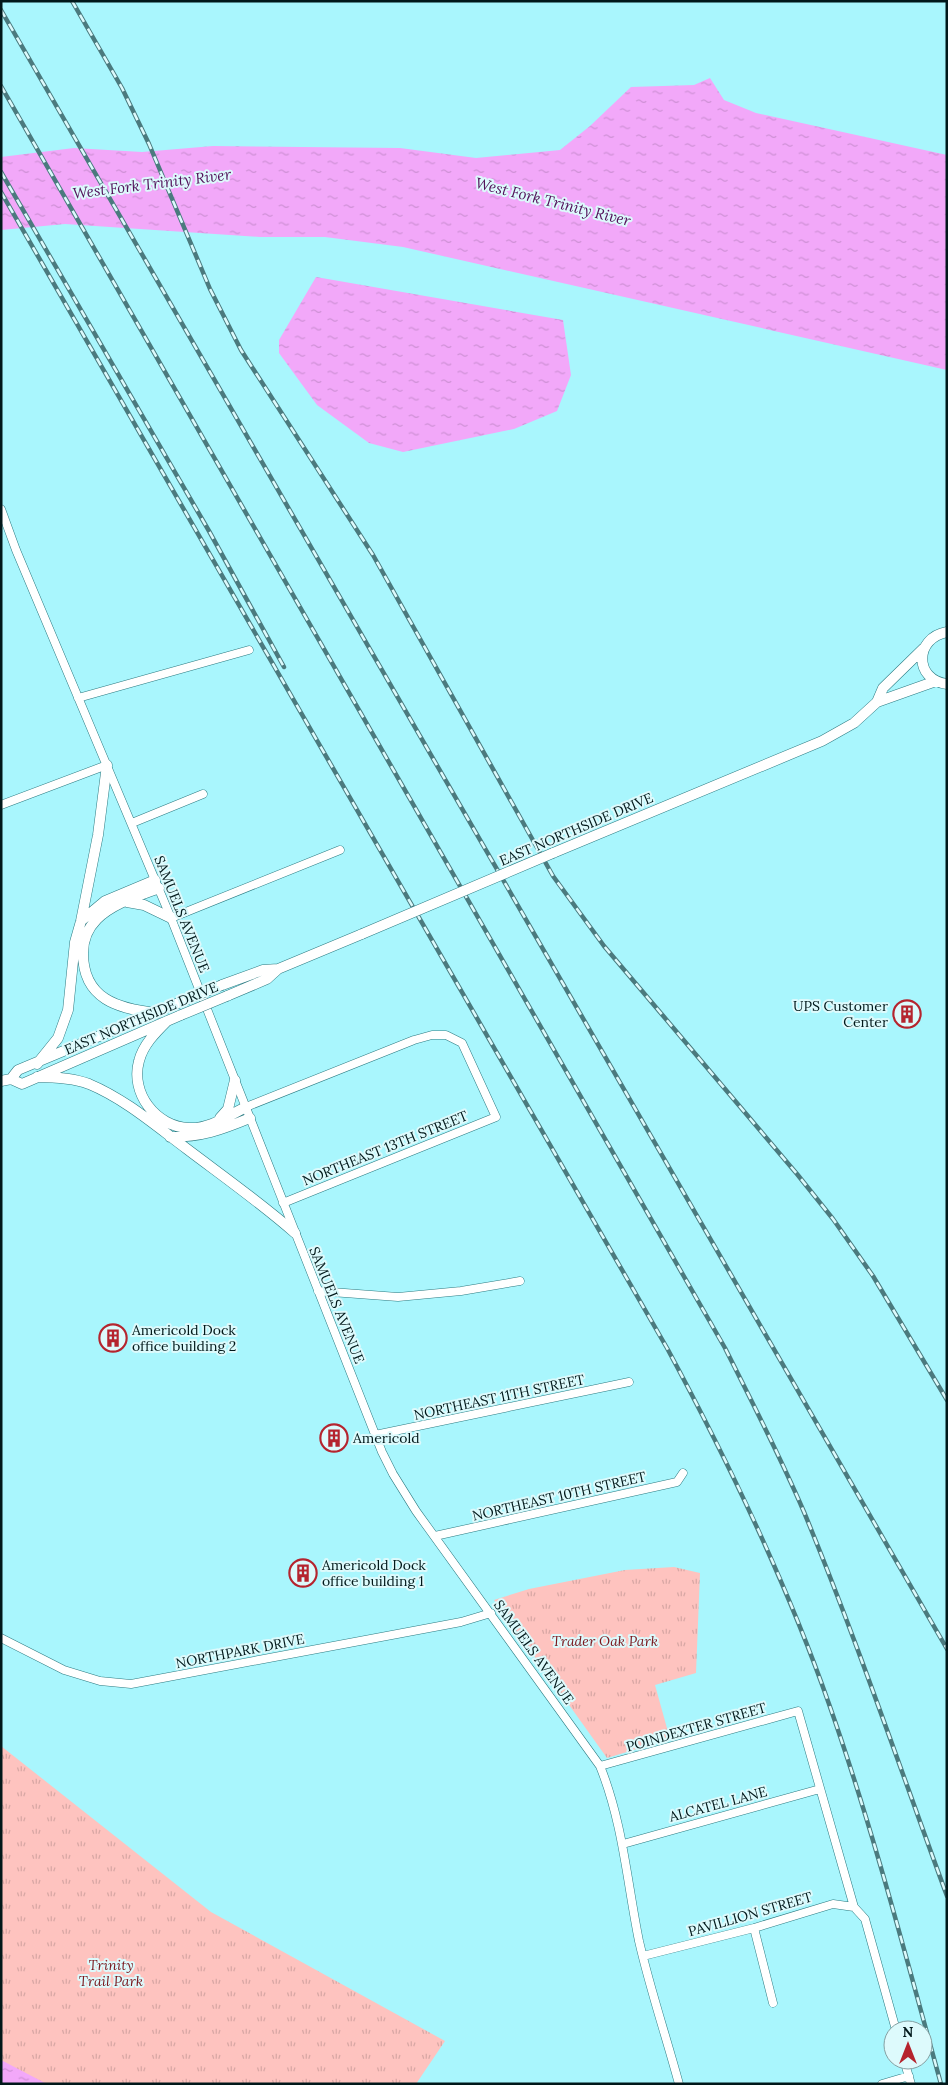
<svg xmlns="http://www.w3.org/2000/svg" width="948" height="2085" font-family="Lora,serif">
  <style>
    .grass { fill: url(#grass-tufts) }
    .water { fill: url(#water-ripples) }
    .lines { fill: none; stroke-linecap: round; stroke-linejoin: round }
    .minor-casing { stroke: #2c7b82; stroke-width: 9 }
    .tertiary-casing { stroke: #2c7b82; stroke-width: 11 }
    .minor { stroke: #fff; stroke-width: 8 }
    .tertiary { stroke: #fff; stroke-width: 10 }
    .rail-casing { stroke: #4b7a7e; stroke-width: 4.5 }
    .rail { stroke: #ddfafc; stroke-width: 2.5; stroke-dasharray: 8; stroke-linecap: butt }
    .tertiary-bridge-casing { stroke: #2c7b82; stroke-width: 11; stroke-linecap: butt }
    .tertiary-bridge { stroke: #fff; stroke-width: 10 }
    .labels { text-anchor: middle; stroke-width: 4; stroke-linejoin: round; paint-order: stroke }
    .street-label { font-size: 14px; fill: #01181a; stroke: #ddfafc }
    .poi-label { font-size: 14px; fill: #01181a; stroke: #ddfafc; text-anchor: start }
    .park-label { font-size: 14px; font-style: italic; fill: #7a171d; stroke: #ddfafc }
    .water-label { font-size: 15px; font-style: italic; fill: #521059; stroke: #ddfafc }
  </style>
  <defs>
    <pattern id="grass-tufts" width="24" height="20" patternUnits="userSpaceOnUse" patternTransform="scale(1.25)"><rect width="24" height="20" fill="#fec3bf"/><path d="M3 7l-1-3M5 7V3M7 7l1-3M15 17l-1-3M17 17v-4M19 17l1-3" fill="none" stroke="#d8a7a4"/></pattern>
    <pattern id="water-ripples" width="26" height="14" patternUnits="userSpaceOnUse" patternTransform="scale(1.25)"><rect width="26" height="14" fill="#f2a8f9"/><path d="M2 4q2-2 4 0t4 0M15 11q2-2 4 0t4 0" fill="none" stroke="#ce90d5"/></pattern>
  </defs>
  <rect width="100%" height="100%" fill="#a9f6fd"/>
  <path class="grass" d="M 674,1567 L 700,1573 L 696,1673 L 655,1685 L 670,1739 L 607,1758 L 494,1600 L 529,1589 L 625,1570 Z
    M 1,1746 L 211,1912 L 445,2041 L 416,2084 L 1,2084 Z"/>
  <path class="water" d="M 710,78 L 724,100 L 756,113 L 947,155 L 947,370 L 403,247 L 325,237 L 260,237 L 65,224 L 1,230 L 1,157 L 74,148 L 142,152 L 213,146 L 400,148 L 476,158 L 560,150 L 590,126 L 631,87 L 694,85 Z
    M 316,277 L 563,320 L 571,375 L 557,411 L 514,429 L 403,452 L 369,443 L 317,405 L 279,353 L 279,340 Z
    M 1,2060 L 47,2084 L 1,2084 Z"/>
  <g class="lines">
    <g class="minor-casing">
      <path id="minor" d="M 1,509 L 16,550 L 171,918 L 382,1452 L 393,1474 L 416,1511 L 600,1766 C 623,1823 627,1882 639,1941 C 650,1989 666,2036 679,2084
        M 78,698 L 249,650
        M 1,805 L 107,765
        M 132,823 L 203,794
        M 171,918 L 340,850
        M 246,1107 L 414,1040 L 432,1035 L 446,1035 L 462,1043 L 496,1117 L 283,1203
        M 318,1291 L 398,1297 L 461,1291 L 520,1281
        M 375,1435 L 629,1382
        M 435,1536 L 677,1482 L 683,1473
        M 1,1638 L 64,1670 L 100,1681 L 131,1684 L 461,1622 L 491,1613
        M 600,1766 L 798,1711 L 854,1907
        M 623,1844 L 820,1789
        M 754,1928 L 773,2003
        M 643,1956 L 754,1928 L 833,1904 L 854,1907 L 865,1919 L 896,2030
        M 904,2060 L 911,2084
        M 882,2084 L 909,2076"/>
    </g>
    <g class="tertiary-casing">
      <path id="tertiary" d="M 947,632 C 914,638 914,680 947,684
        M 877,702 L 883,688 L 924,648
        M 553,853 L 822,741 L 854,723 L 877,702 L 936,681
        M 127,902 L 144,905 L 171,918
        M 81,921 L 105,901 L 155,880
        M 222,985 L 263,970 L 278,969
        M 227,996 L 267,979 L 278,969 L 362,934
        M 157,1013 C 118,1009 83,999 83,953 C 83,940 88,928 97,919 C 113,903 138,896 159,888
        M 167,1021 C 155,1033 143,1045 139,1061 C 130,1093 156,1127 189,1128 C 209,1129 228,1116 246,1107
        M 37,1064 L 58,1038 L 68,1010 L 75,942 L 81,921 L 98,835 L 107,765
        M 37,1077 C 55,1077 73,1078 89,1084 C 125,1099 156,1126 187,1149 C 224,1177 261,1203 295,1233
        M 11,1079 L 22,1084 L 181,1015
        M 1,1081 L 11,1079 L 18,1070 L 176,1004
        M 220,1118 L 228,1109 L 235,1080
        M 170,1137 C 202,1137 221,1130 250,1118"/>
    </g>
    <use href="#minor" class="minor"/>
    <use href="#tertiary" class="tertiary"/>
    <g class="rail-casing">
      <path id="rail" d="M 72,1 L 122,88 L 149,144 L 210,289 L 241,350 L 373,555 L 553,876 L 604,946 L 797,1174 L 833,1219 L 873,1276 L 947,1400
        M 1,10 L 947,1649
        M 1,86 L 725,1348 C 752,1402 780,1456 804,1512 C 856,1638 900,1768 947,1896
        M 1,172 L 209,531 L 284,667
        M 1,192 L 667,1348 C 729,1463 786,1581 829,1704 C 873,1829 906,1957 941,2084"/>
    </g>
    <use href="#rail" class="rail"/>
    <g class="tertiary-bridge-casing">
      <path id="tertiary-bridge" d="M 362,934 L 553,853
        M 176,1004 L 222,985
        M 181,1015 L 227,996"/>
    </g>
    <use href="#tertiary-bridge" class="tertiary-bridge"/>
  </g>
  <defs>
    <g id="building-ring" transform="scale(1.4375)"><circle r="9.5" fill="#ddfafc" stroke="#b5242e" stroke-width="1.5"/><path d="M-4-6H4V6H1V3H-1V6H-4ZM-2.5-4.3h1.7v1.8h-1.7ZM.8-4.3h1.7v1.8H.8ZM-2.5-1h1.7V.8h-1.7ZM.8-1h1.7V.8H.8Z" fill="#b5242e"/></g>
  </defs>
  <g fill-rule="evenodd">
    <use href="#building-ring" x="907" y="1014"/>
    <use href="#building-ring" x="113" y="1338"/>
    <use href="#building-ring" x="334" y="1438"/>
    <use href="#building-ring" x="303" y="1573"/>
  </g>
  <g class="labels">
    <g class="street-label">
      <text transform="translate(576 829) rotate(-23)" y="5">EAST NORTHSIDE DRIVE</text>
      <text transform="translate(182 914) rotate(68)" y="5">SAMUELS AVENUE</text>
      <text transform="translate(141 1018) rotate(-23)" y="5">EAST NORTHSIDE DRIVE</text>
      <text transform="translate(385 1148) rotate(-22)" y="5">NORTHEAST 13TH STREET</text>
      <text transform="translate(337 1305) rotate(68)" y="5">SAMUELS AVENUE</text>
      <text transform="translate(499 1397) rotate(-12)" y="5">NORTHEAST 11TH STREET</text>
      <text transform="translate(559 1496) rotate(-13)" y="5">NORTHEAST 10TH STREET</text>
      <text transform="translate(240 1651) rotate(-11)" y="5">NORTHPARK DRIVE</text>
      <text transform="translate(534 1652) rotate(54)" y="5">SAMUELS AVENUE</text>
      <text transform="translate(696 1727) rotate(-16)" y="5">POINDEXTER STREET</text>
      <text transform="translate(718 1804) rotate(-15)" y="5">ALCATEL LANE</text>
      <text transform="translate(750 1914) rotate(-16)" y="5">PAVILLION STREET</text>
    </g>
    <g class="poi-label">
      <text x="888" y="1011" text-anchor="end">UPS Customer<tspan x="888" dy="16">Center</tspan></text>
      <text x="132" y="1335">Americold Dock<tspan x="132" dy="16">office building 2</tspan></text>
      <text x="353" y="1443">Americold</text>
      <text x="322" y="1570">Americold Dock<tspan x="322" dy="16">office building 1</tspan></text>
    </g>
    <g class="park-label">
      <text x="605" y="1646">Trader Oak Park</text>
      <text x="111" y="1970">Trinity<tspan x="111" dy="16">Trail Park</tspan></text>
    </g>
    <g class="water-label">
      <text transform="translate(152 184) rotate(-7)" y="5">West Fork Trinity River</text>
      <text transform="translate(553 202) rotate(14)" y="5">West Fork Trinity River</text>
    </g>
  </g>
  <rect width="948" height="2085" fill="none" stroke="#01181a" stroke-width="5"/>
  <g transform="translate(908 2045)"><circle r="24" fill="#ddfafc" stroke="#85a0a2"/>
  <path d="M0-4L9 19L0 12L-9 19Z" fill="#b5242e"/>
  <text y="-8" font-size="14" font-weight="bold" text-anchor="middle" fill="#01181a">N</text>
  </g>
</svg>
